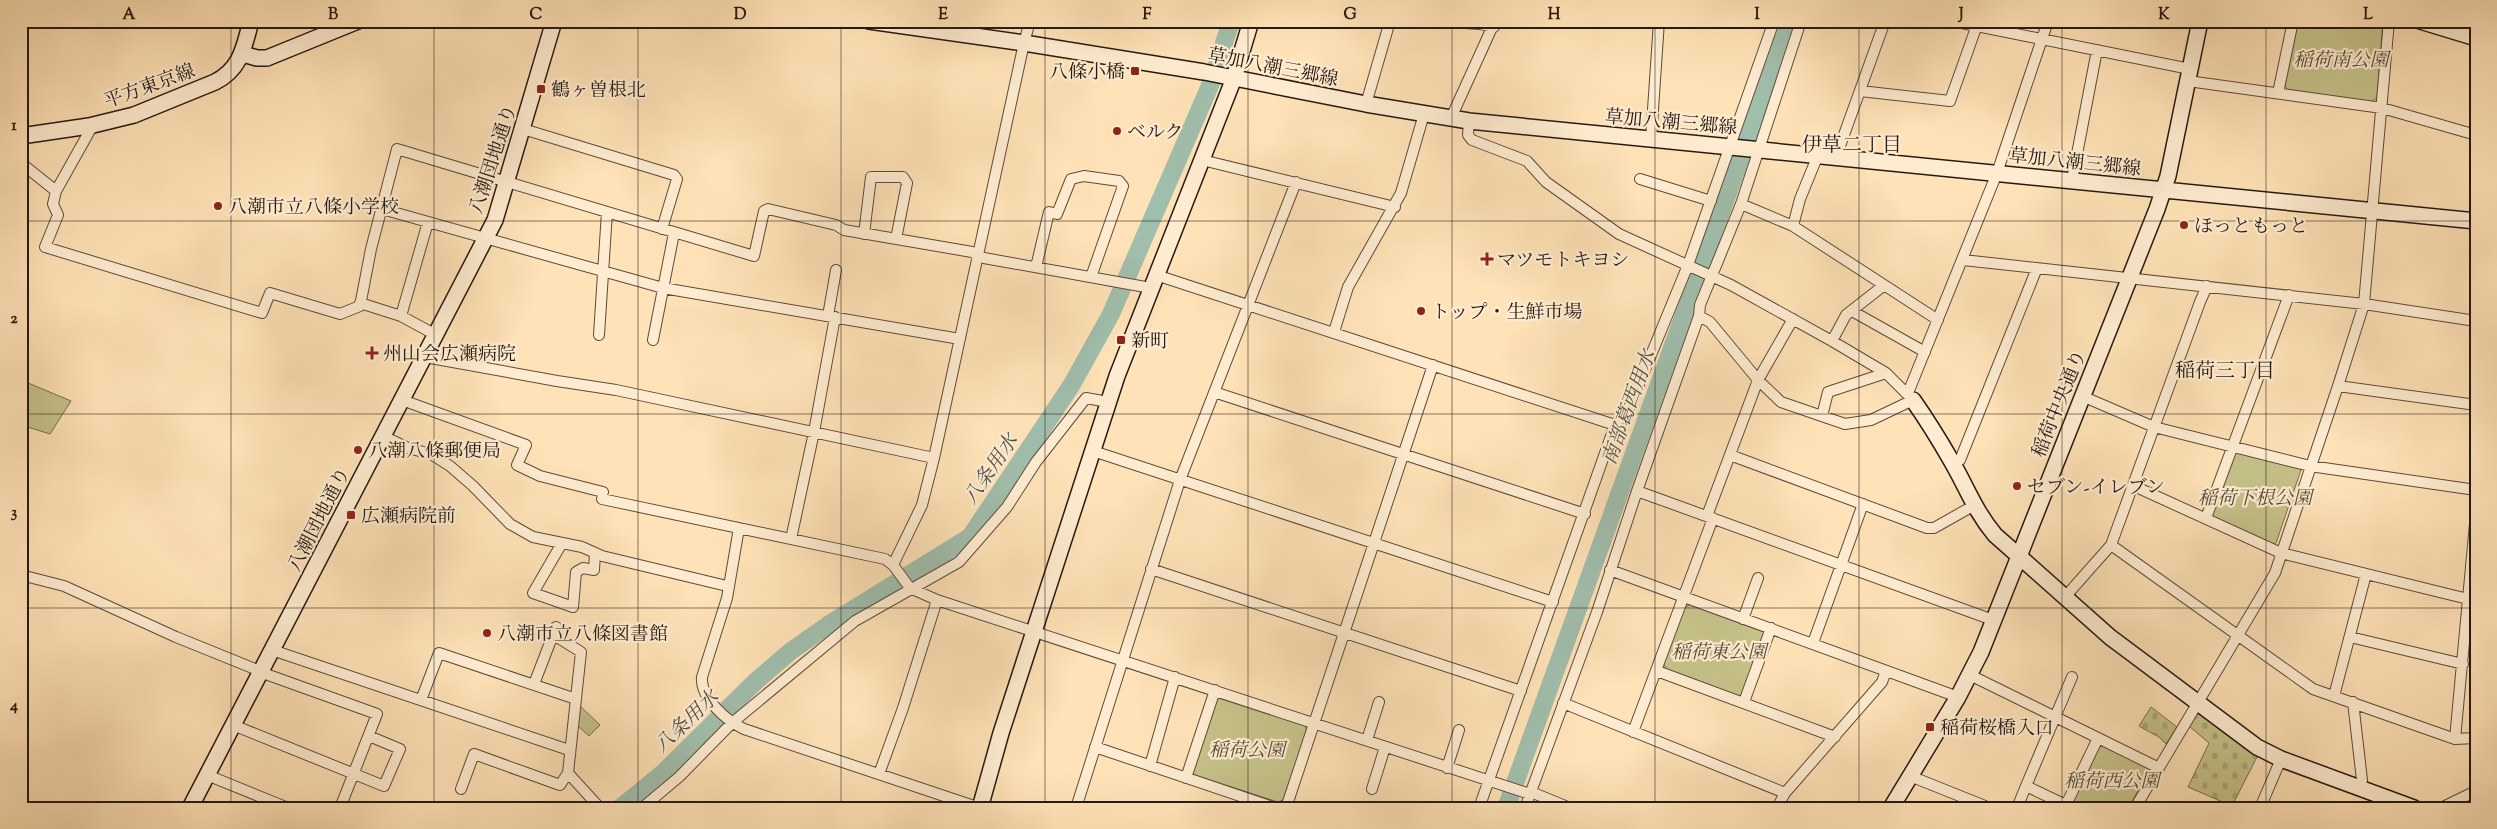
<svg xmlns="http://www.w3.org/2000/svg" width="2497" height="829" font-family="'Sorts Mill Goudy','Noto Serif JP',serif">
  <style>
    .green { fill: #c6c28a; stroke: #766e4e }
    .cemetery { fill: url(#cemetery-stones); stroke: #766e4e }
    .lines { fill: none; stroke-linecap: round; stroke-linejoin: round }
    .river { stroke: #a0beac; stroke-width: 18 }
    .street-casing { stroke: #5c4b3b; stroke-width: 12 }
    .secondary-casing { stroke: #251912; stroke-width: 18 }
    .street { stroke: #ffecd0; stroke-width: 10 }
    .secondary { stroke: #ffecd0; stroke-width: 15 }
    .grid { fill: none; stroke: #251912; stroke-width: 1; stroke-opacity: 0.55 }
    .poi-dot { fill: #8f2418; stroke: #ffecd0; stroke-width: 2 }
    .labels { text-anchor: middle; stroke-width: 4.5; stroke-linejoin: round; paint-order: stroke }
    .park-label { font-size: 19px; font-style: italic; fill: #554c36; stroke: #ffecd0 }
    .street-label { font-size: 19px; fill: #251912; stroke: #ffecd0 }
    .poi-label { font-size: 19px; fill: #251912; stroke: #ffecd0; text-anchor: start }
    .neighbourhood-label { font-size: 20px; fill: #251912; stroke: #ffecd0 }
    .water-label { font-size: 20px; font-style: italic; fill: #505348; stroke: #ffecd0 }
    .neatline { fill: none; stroke: #251912; stroke-width: 2 }
    .grid-label { font-size: 16px; text-anchor: middle; font-weight: bold; fill: #251912 }
  </style>
  <defs>
    <pattern id="cemetery-stones" width="16" height="16" patternUnits="userSpaceOnUse" patternTransform="scale(1.25)"><rect width="16" height="16" fill="#c6c28a"/><path d="M2 7V4a2 2 0 0 1 4 0v3zM10 15v-3a2 2 0 0 1 4 0v3z" fill="#aaa676"/></pattern>
  </defs>
  <rect width="100%" height="100%" fill="#ffe2b7"/>
  <filter id="stains"><feTurbulence type="fractalNoise" baseFrequency=".004" numOctaves="4"/><feColorMatrix values="0 0 0 0 .2 0 0 0 0 .09 0 0 0 0 .02 0 0 0 .5 -.17"/></filter>
  <radialGradient id="worn" r=".72"><stop offset=".6" stop-color="#630" stop-opacity="0"/><stop offset="1" stop-color="#630" stop-opacity=".3"/></radialGradient>
  <path class="green" d="M 2298,21 L 2383,21 L 2377,98 L 2371,102 L 2288,91 L 2285,85 Z
    M 21,380 L 71,401 L 50,434 L 21,425 Z
    M 2238,452 L 2298,467 L 2301,470 L 2276,543 L 2274,545 L 2214,517 L 2212,513 L 2234,455 Z
    M 1691,604 L 1763,630 L 1765,636 L 1743,694 L 1739,696 L 1667,670 L 1663,663 L 1684,608 Z
    M 1221,696 L 1304,723 L 1307,730 L 1283,800 L 1278,802 L 1194,775 L 1192,772 L 1217,699 Z
    M 579,705 L 600,725 L 589,736 L 577,725 Z
    M 2101,743 L 2149,767 L 2150,770 L 2128,808 L 2078,808 L 2072,805 L 2071,802 Z"/>
  <path class="cemetery" d="M 2151,707 L 2177,727 L 2166,744 L 2159,737 L 2139,726 Z
    M 2196,714 L 2203,714 L 2239,743 L 2258,755 L 2232,806 L 2188,787 L 2209,743 L 2189,726 Z"/>
  <g class="lines">
    <path class="river" d="M 620,808 L 663,773 L 756,681 L 791,651 L 828,625 L 970,537 L 1071,386 L 1111,314 L 1212,81 L 1231,21
      M 1506,808 L 1790,21"/>
    <g class="street-casing">
      <path id="street" d="M 1437,21 L 1480,24 L 1494,27
        M 1952,21 L 2190,69
        M 2188,81 L 2382,108 L 2476,135
        M 1860,91 L 1950,101 L 1977,25
        M 2278,93 L 2293,21
        M 1366,104 L 1390,21
        M 1451,118 L 1495,21
        M 1469,121 L 1468,135 L 1472,140 L 1527,161 L 1546,182 L 1619,234 L 1731,285 L 1832,341 L 1886,373 L 1913,400 L 1871,420 L 1845,424 L 1781,402 L 1758,380 L 1710,322 L 1699,316
        M 93,125 L 56,191 L 53,204 L 58,215 L 45,247 L 262,313 L 270,293 L 340,314 L 360,306 L 371,249 L 397,149 L 754,256 L 764,211 L 768,209 L 836,225 L 844,230 L 972,252 L 984,258 L 1151,288
        M 523,129 L 674,175 L 677,179 L 662,229
        M 1651,139 L 1659,21
        M 1836,157 L 1885,21
        M 1202,160 L 1395,207
        M 21,163 L 56,191
        M 1640,179 L 1711,201
        M 2072,180 L 2097,50
        M 1741,204 L 1793,226 L 1938,320
        M 382,209 L 663,288 L 960,339
        M 1793,226 L 1800,199 L 1818,155
        M 864,234 L 871,177 L 903,177 L 907,183 L 896,239
        M 1963,260 L 2364,304 L 2476,321
        M 1036,267 L 1049,212 L 1057,214 L 1071,179 L 1084,176 L 1119,181 L 1123,186 L 1091,277
        M 1156,275 L 1615,425
        M 360,303 L 401,316 L 436,335
        M 1852,311 L 1925,352
        M 401,316 L 428,222
        M 828,316 L 836,270
        M 2475,321 L 2476,394
        M 1334,332 L 1348,287 L 1401,193 L 1424,114
        M 599,335 L 607,212
        M 653,340 L 674,233
        M 1832,341 L 1846,315 L 1883,286
        M 425,357 L 557,381 L 616,390 L 934,458
        M 2338,386 L 2476,405
        M 1214,392 L 1585,514
        M 1908,393 L 1997,173 L 2048,21
        M 2082,396 L 2154,427 L 2310,466 L 2476,490
        M 402,400 L 526,445 L 517,465 L 540,476 L 603,492
        M 1822,416 L 1828,392 L 1886,373
        M 383,436 L 408,448 L 431,454 L 450,466 L 473,486 L 510,524 L 533,537 L 582,547 L 602,556 L 727,586
        M 1093,451 L 1553,602
        M 1730,455 L 1927,528 L 1934,528 L 1973,506
        M 1952,463 L 1960,460 L 2037,268
        M 2134,486 L 2281,553 L 2468,599
        M 1637,491 L 1993,620
        M 602,499 L 885,559 L 893,565 L 910,588 L 937,600 L 1530,794
        M 1707,516 L 1758,380 L 1793,319
        M 2206,518 L 2289,295
        M 739,528 L 727,598 L 702,677 C 700,698 727,721 744,729 L 980,808
        M 791,539 L 814,432 L 835,317
        M 562,543 L 533,593 L 573,607 L 576,572 L 583,568 L 594,570 L 595,553
        M 2111,545 L 2313,689 L 2455,739 L 2476,513
        M 893,565 L 922,505 L 934,458 L 1024,43 L 1030,21
        M 1151,569 L 1521,691
        M 1610,570 L 1958,697
        M 21,575 L 64,586 L 176,637 L 260,671
        M 2065,597 L 2111,545 L 2200,302 L 2207,286
        M 1743,619 L 1758,578
        M 552,634 L 581,652 L 568,773 L 600,808
        M 2350,637 L 2463,664
        M 1813,643 L 1863,504
        M 272,650 L 569,750
        M 1657,671 L 1835,737
        M 260,672 L 377,714 L 340,808
        M 1970,675 L 2159,768
        M 534,684 L 556,627
        M 2334,696 L 2366,574
        M 421,700 L 439,653 L 576,699
        M 1744,702 L 1771,628
        M 2353,702 L 2362,780 L 2360,788
        M 1563,703 L 1785,793
        M 233,725 L 384,786 L 400,749 L 369,736
        M 1633,732 L 1713,518
        M 2455,739 L 2476,738
        M 1367,740 L 1379,702
        M 1095,747 L 1276,808
        M 1150,766 L 1175,677
        M 1447,768 L 1459,730
        M 879,774 L 903,708 L 937,600
        M 207,775 L 288,808
        M 1910,776 L 1990,808
        M 1186,778 L 1215,690
        M 2026,786 L 2072,677
        M 461,789 L 474,754 L 560,785 L 568,773
        M 1372,789 L 1385,747
        M 1531,792 L 1570,808
        M 2066,805 L 2098,738
        M 642,808 L 679,777 L 732,723 L 855,621 L 959,562 L 1007,507 L 1036,462 L 1086,398 L 1108,402
        M 1076,808 L 1180,480 L 1296,182
        M 1286,808 L 1433,365
        M 1479,808 L 1615,425 L 1630,406 L 1688,265 L 1774,21
        M 1525,808 L 1597,612 L 1637,491 L 1699,316 L 1700,305 L 1741,204 L 1801,21
        M 1777,808 L 1785,793 L 1882,682 L 1886,671
        M 2017,808 L 2026,786 L 2070,807
        M 2135,808 L 2275,573 L 2338,386 L 2364,304 L 2389,21
        M 2260,808 L 2281,759
        M 2441,808 L 2476,791"/>
    </g>
    <g class="secondary-casing">
      <path id="secondary" d="M 869,21 L 1024,43 L 1204,72 L 1366,104 L 1469,121 L 2476,221
        M 2420,21 L 2476,38
        M 243,54 L 257,58 L 267,58 L 358,21
        M 21,136 L 89,126 L 134,115 L 215,82 C 241,69 244,47 251,21
        M 1913,400 C 1927,420 1940,441 1952,462 C 1967,488 1975,511 1995,535 L 2110,637 L 2257,747 L 2281,759 L 2414,808
        M 190,808 L 495,220 L 554,21
        M 980,808 L 1001,733 L 1117,376 L 1234,78 L 1251,21
        M 1891,808 L 1958,697 L 1981,652 L 2157,209 L 2168,176 L 2200,21"/>
    </g>
    <use href="#street" class="street"/>
    <use href="#secondary" class="secondary"/>
  </g>
  <path class="grid" d="M 231,21 L 231,808M 434,21 L 434,808M 638,21 L 638,808M 841,21 L 841,808M 1045,21 L 1045,808M 1248,21 L 1248,808M 1452,21 L 1452,808M 1655,21 L 1655,808M 1859,21 L 1859,808M 2062,21 L 2062,808M 2266,21 L 2266,808M 21,221 L 2476,221M 21,414 L 2476,414M 21,608 L 2476,608"/>
  <g class="poi-dot">
    <rect x="1130" y="66" width="10" height="10" rx="2.5"/>
    <rect x="536" y="84" width="10" height="10" rx="2.5"/>
    <circle cx="1117" cy="131" r="5"/>
    <circle cx="218" cy="206" r="5"/>
    <circle cx="2184" cy="225" r="5"/>
    <path d="M1484.5 251.5h5v5h5v5h-5v5h-5v-5h-5v-5h5z"/>
    <circle cx="1421" cy="311" r="5"/>
    <rect x="1116" y="335" width="10" height="10" rx="2.5"/>
    <path d="M369.5 345.5h5v5h5v5h-5v5h-5v-5h-5v-5h5z"/>
    <circle cx="358" cy="450" r="5"/>
    <circle cx="2017" cy="486" r="5"/>
    <rect x="346" y="510" width="10" height="10" rx="2.5"/>
    <circle cx="487" cy="633" r="5"/>
    <rect x="1925" y="722" width="10" height="10" rx="2.5"/>
  </g>
  <g class="labels">
    <g class="park-label">
      <text x="2341" y="66">稲荷南公園</text>
      <text x="2255" y="504">稲荷下根公園</text>
      <text x="1719" y="658">稲荷東公園</text>
      <text x="1247" y="756">稲荷公園</text>
      <text x="2112" y="787">稲荷西公園</text>
    </g>
    <g class="street-label">
      <text transform="translate(1273 66) rotate(11)" y="7">草加八潮三郷線</text>
      <text transform="translate(149 85) rotate(-20)" y="7">平方東京線</text>
      <text transform="translate(1671 121) rotate(5)" y="7">草加八潮三郷線</text>
      <text transform="translate(492 159) rotate(-72)" y="7">八潮団地通り</text>
      <text transform="translate(2075 161) rotate(6)" y="7">草加八潮三郷線</text>
      <text transform="translate(2058 403) rotate(-68)" y="7">稲荷中央通り</text>
      <text transform="translate(318 519) rotate(-63)" y="7">八潮団地通り</text>
    </g>
    <g class="poi-label">
      <text x="1125" y="78" text-anchor="end">八條小橋</text>
      <text x="551" y="96">鶴ヶ曽根北</text>
      <text x="1127" y="138">ベルク</text>
      <text x="228" y="213">八潮市立八條小学校</text>
      <text x="2194" y="232">ほっともっと</text>
      <text x="1497" y="266">マツモトキヨシ</text>
      <text x="1431" y="318">トップ・生鮮市場</text>
      <text x="1131" y="347">新町</text>
      <text x="383" y="360">州山会広瀬病院</text>
      <text x="368" y="457">八潮八條郵便局</text>
      <text x="2027" y="493">セブン-イレブン</text>
      <text x="361" y="522">広瀬病院前</text>
      <text x="497" y="640">八潮市立八條図書館</text>
      <text x="1940" y="734">稲荷桜橋入口</text>
    </g>
    <g class="neighbourhood-label">
      <text x="1852" y="151">伊草二丁目</text>
      <text x="2225" y="377">稲荷三丁目</text>
    </g>
    <g class="water-label">
      <text transform="translate(1628 407) rotate(-70)" y="7">南部葛西用水</text>
      <text transform="translate(990 469) rotate(-56)" y="7">八条用水</text>
      <text transform="translate(686 721) rotate(-44)" y="7">八条用水</text>
    </g>
  </g>
  <rect width="2497" height="829" fill="none" stroke="#ffe2b7" stroke-width="55"/>
  <rect x="28" y="28" width="2442" height="774" class="neatline"/>
  <g class="grid-label">
    <text x="129" y="19">A</text>
    <text x="333" y="19">B</text>
    <text x="536" y="19">C</text>
    <text x="740" y="19">D</text>
    <text x="943" y="19">E</text>
    <text x="1147" y="19">F</text>
    <text x="1350" y="19">G</text>
    <text x="1554" y="19">H</text>
    <text x="1757" y="19">I</text>
    <text x="1961" y="19">J</text>
    <text x="2164" y="19">K</text>
    <text x="2368" y="19">L</text>
    <text x="14" y="130">1</text>
    <text x="14" y="323">2</text>
    <text x="14" y="517">3</text>
    <text x="14" y="710">4</text>
  </g>
  <rect width="100%" height="100%" filter="url(#stains)"/>
  <rect width="100%" height="100%" fill="url(#worn)"/>
</svg>
